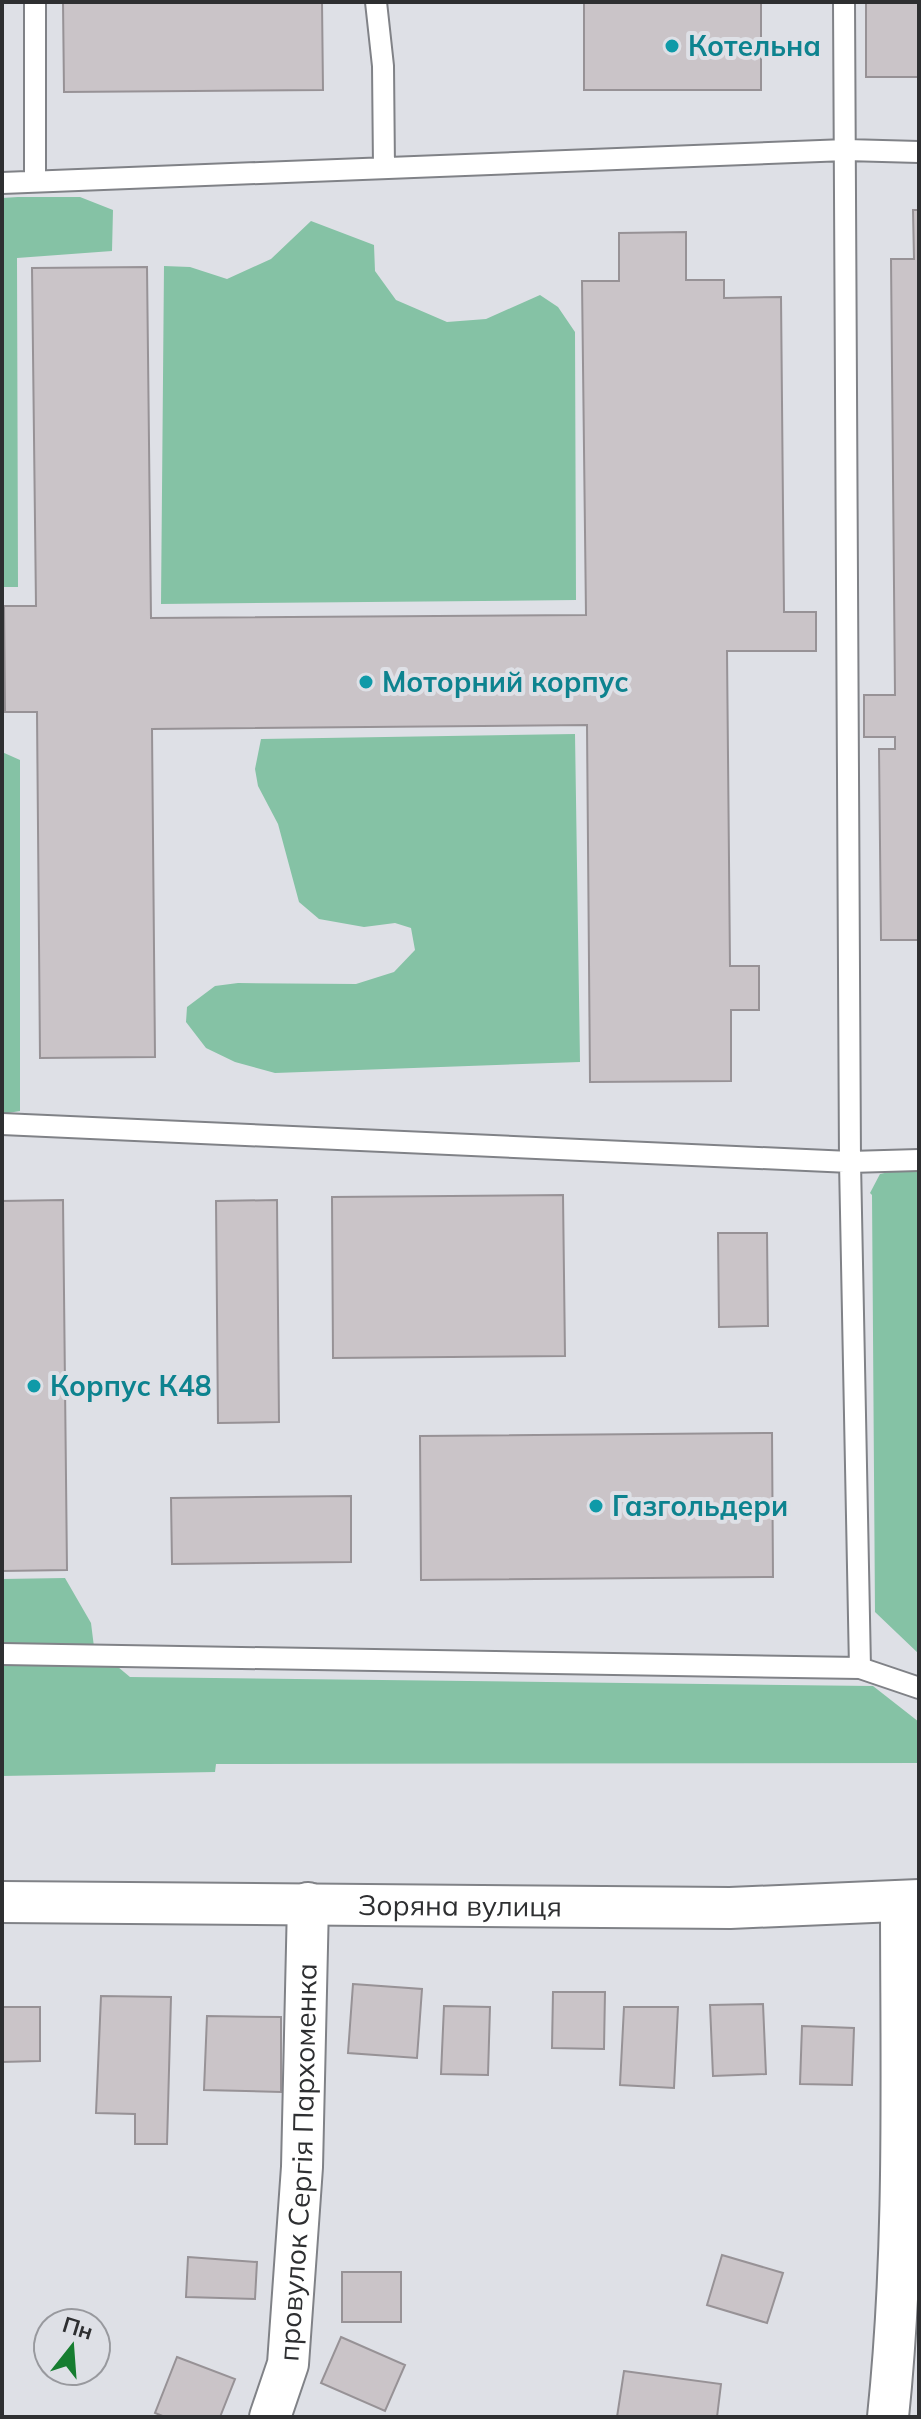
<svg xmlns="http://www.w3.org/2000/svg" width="921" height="2419" font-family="Mulish,sans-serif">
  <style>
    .green { fill: #85c2a5 }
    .building { fill: #cac4c8; stroke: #979296; stroke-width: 2 }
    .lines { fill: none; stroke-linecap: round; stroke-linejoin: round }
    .service-casing { stroke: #808287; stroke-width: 24 }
    .minor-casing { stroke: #808287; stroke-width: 44 }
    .service { stroke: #fff; stroke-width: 20 }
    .minor { stroke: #fff; stroke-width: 40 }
    .culture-dot { fill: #0f9aa8; stroke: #dee0e6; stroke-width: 3 }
    .labels { text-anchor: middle; stroke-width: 8; stroke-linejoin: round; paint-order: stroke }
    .culture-label { font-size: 28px; font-weight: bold; fill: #0d838f; stroke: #dee0e6; text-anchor: start }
    .street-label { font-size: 28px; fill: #2e2f31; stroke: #dee0e6 }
  </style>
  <rect width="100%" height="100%" fill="#dee0e6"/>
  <path class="green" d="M 18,197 L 80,197 L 113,210 L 112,251 L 17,258 L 18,587 L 2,587 L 2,198 Z
    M 311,221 L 374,245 L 375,271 L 396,300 L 447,322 L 486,319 L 540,295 L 558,307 L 575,332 L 576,600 L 161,604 L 164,266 L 190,267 L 227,279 L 271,259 Z
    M 575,734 L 580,1062 L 275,1073 L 235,1062 L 206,1048 L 186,1022 L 187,1007 L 215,986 L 238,983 L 356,984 L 394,972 L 415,950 L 411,928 L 395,923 L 364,927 L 319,919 L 299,902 L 278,824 L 258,786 L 255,769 L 261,739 Z
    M 2,752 L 20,760 L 20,1111 L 2,1114 Z
    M 898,1170 L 919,1170 L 919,1654 L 875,1612 L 872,1195 L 870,1193 L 880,1174 Z
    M 65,1578 L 91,1623 L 94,1647 L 130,1677 L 873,1686 L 919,1722 L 919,1763 L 216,1764 L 215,1772 L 2,1776 L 2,1579 Z"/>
  <path class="building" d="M 63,2 L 322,2 L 323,90 L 64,92 Z
    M 584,2 L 761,2 L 761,90 L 584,90 Z
    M 866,2 L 919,2 L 919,77 L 866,77 Z
    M 913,210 L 919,210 L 919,940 L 881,940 L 879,749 L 895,749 L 895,737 L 864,737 L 864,695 L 895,695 L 891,259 L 914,259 Z
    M 686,232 L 686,280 L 724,280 L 724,298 L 781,297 L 784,612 L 816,612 L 816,651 L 727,651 L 730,966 L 759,966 L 759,1010 L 731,1010 L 731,1081 L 590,1082 L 587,725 L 152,729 L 155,1057 L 40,1058 L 37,712 L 5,712 L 4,606 L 36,606 L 32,268 L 147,267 L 151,618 L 586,615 L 582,281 L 619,281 L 619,233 Z
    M 563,1195 L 565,1356 L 333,1358 L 332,1197 Z
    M 63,1200 L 67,1570 L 2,1571 L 2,1201 Z
    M 277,1200 L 279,1422 L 218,1423 L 216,1201 Z
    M 718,1233 L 767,1233 L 768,1326 L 719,1327 Z
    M 772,1433 L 773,1577 L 421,1580 L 420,1436 Z
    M 351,1496 L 351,1562 L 172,1564 L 171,1498 Z
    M 353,1984 L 422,1989 L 417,2058 L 348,2053 Z
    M 553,1992 L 605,1992 L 604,2049 L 552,2048 Z
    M 101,1996 L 171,1997 L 167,2144 L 135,2144 L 135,2114 L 96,2113 Z
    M 763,2004 L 766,2074 L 713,2076 L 710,2005 Z
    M 444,2006 L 490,2007 L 488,2075 L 441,2074 Z
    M 2,2007 L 40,2007 L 40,2061 L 2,2062 Z
    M 624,2007 L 678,2007 L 674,2088 L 620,2085 Z
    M 207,2016 L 281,2017 L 281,2092 L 204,2090 Z
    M 802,2026 L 854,2028 L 852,2085 L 800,2084 Z
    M 722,2255 L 783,2273 L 767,2323 L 707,2305 Z
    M 188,2257 L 257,2262 L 255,2299 L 186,2297 Z
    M 342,2272 L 401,2272 L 401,2322 L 342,2322 Z
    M 341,2337 L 405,2365 L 385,2411 L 321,2383 Z
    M 177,2357 L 235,2379 L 220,2417 L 165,2417 L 155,2413 Z
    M 624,2371 L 721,2384 L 717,2417 L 617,2417 Z"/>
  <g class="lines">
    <g class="service-casing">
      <path id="service" d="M 35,2 L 35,181
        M 376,2 L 383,66 L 384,168
        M 844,2 L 850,1162 L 860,1668
        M 2,183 L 846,150 L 919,152
        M 2,1124 L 850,1162 L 919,1160
        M 2,1654 L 860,1668 L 919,1688"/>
    </g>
    <g class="minor-casing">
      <g id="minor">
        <path id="s1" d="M 2,1902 L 730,1908 L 919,1900"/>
        <path id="s2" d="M 270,2417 L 288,2364 L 302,2167 L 308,1903"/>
        <path d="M 888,2417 C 906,2245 901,2073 901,1901"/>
      </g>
    </g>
    <use href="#service" class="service"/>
    <use href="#minor" class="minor"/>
  </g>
  <g class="culture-dot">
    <circle cx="672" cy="46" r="8"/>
    <circle cx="366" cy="682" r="8"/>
    <circle cx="34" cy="1386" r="8"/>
    <circle cx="596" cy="1506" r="8"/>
  </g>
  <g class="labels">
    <g class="culture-label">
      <text x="688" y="56">Котельна</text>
      <text x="382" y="692">Моторний корпус</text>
      <text x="50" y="1396">Корпус К48</text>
      <text x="612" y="1516">Газгольдери</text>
    </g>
    <g class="street-label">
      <text dy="10" stroke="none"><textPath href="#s1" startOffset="458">Зоряна вулиця</textPath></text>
      <text dy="10" stroke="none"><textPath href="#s2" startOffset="258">провулок Сергія Пархоменка</textPath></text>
    </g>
  </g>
  <rect width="921" height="2419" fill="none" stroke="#2e2f31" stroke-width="8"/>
  <g transform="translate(72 2347) rotate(17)"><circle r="38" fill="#dee0e6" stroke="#98999e" stroke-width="2"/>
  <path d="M0-6L14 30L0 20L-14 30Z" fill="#167d30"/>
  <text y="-12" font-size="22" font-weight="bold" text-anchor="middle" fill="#2e2f31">Пн</text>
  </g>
</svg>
